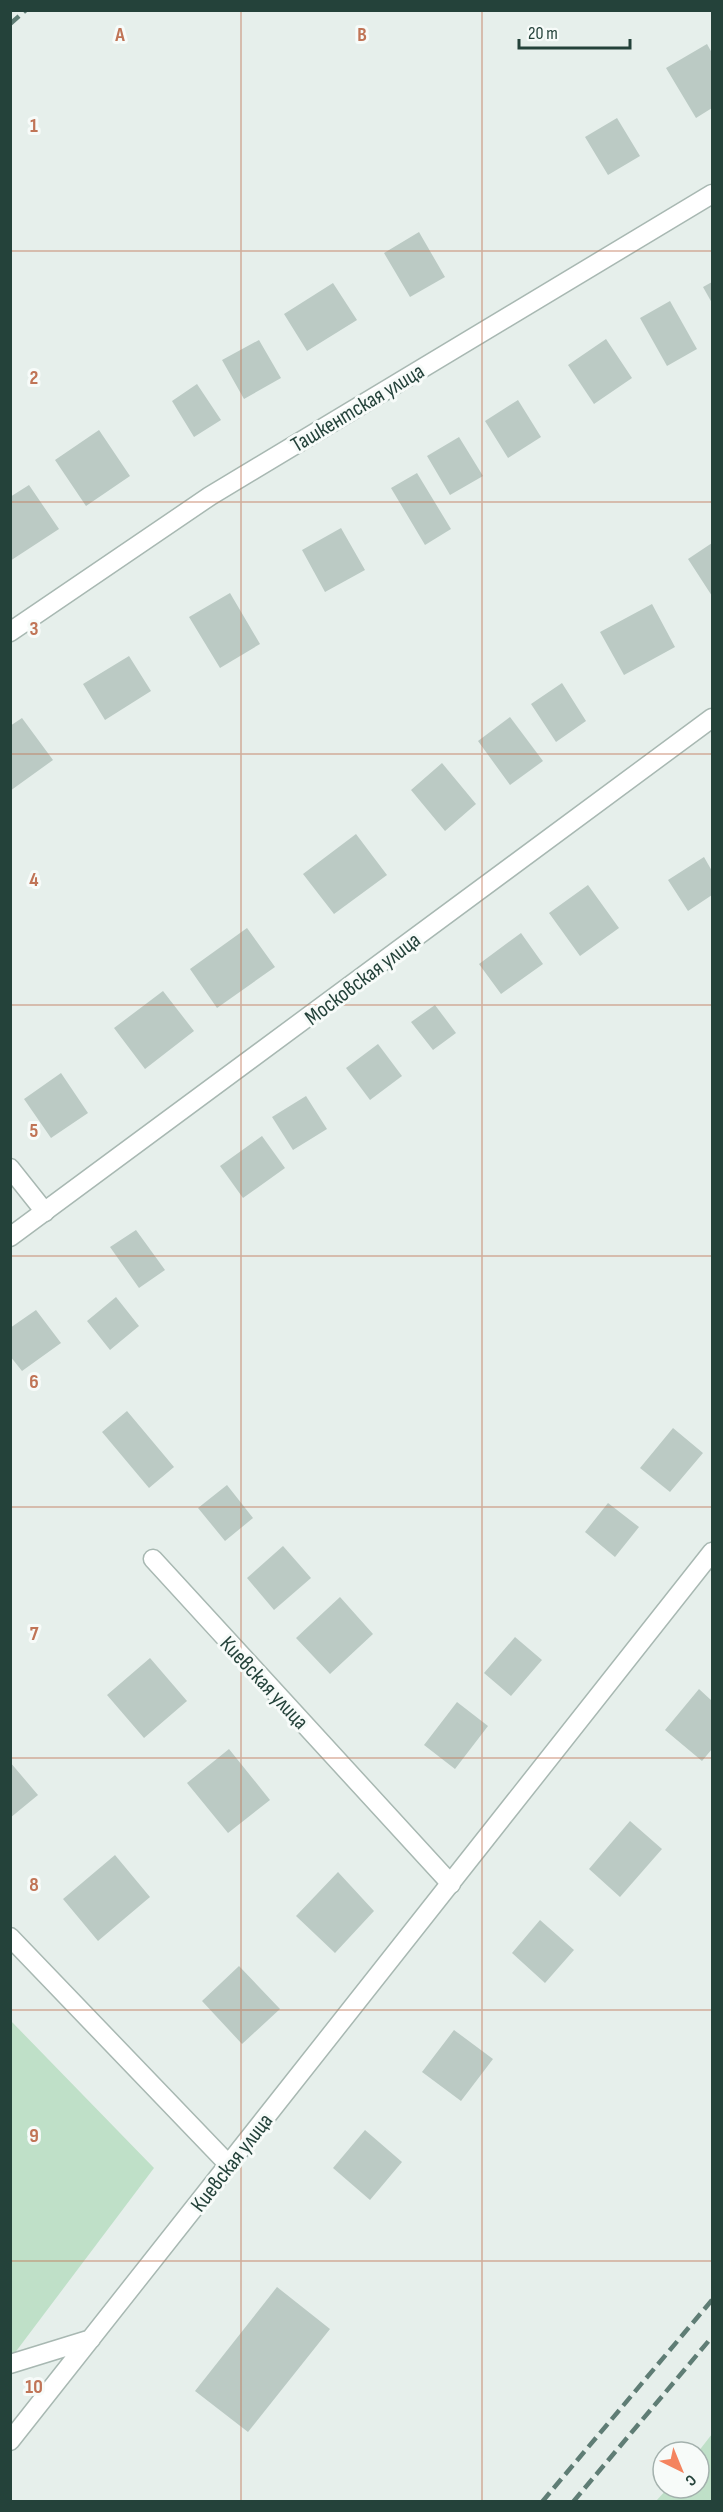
<svg xmlns="http://www.w3.org/2000/svg" width="723" height="2512" font-family="'Sofia Sans Condensed',sans-serif">
  <style>
    .green { fill: #bfe0c8 }
    .building { fill: #bbcac4 }
    .lines { fill: none; stroke-linecap: round; stroke-linejoin: round }
    .service-casing { stroke: #a8b8b2; stroke-width: 21 }
    .minor-casing { stroke: #a8b8b2; stroke-width: 21 }
    .service { stroke: #fff; stroke-width: 18 }
    .minor { stroke: #fff; stroke-width: 18 }
    .rail { stroke: #5f7d75; stroke-width: 4.5; stroke-dasharray: 12 6; stroke-linecap: butt }
    .grid { fill: none; stroke: #c07456; stroke-width: 1.5; stroke-opacity: 0.55 }
    .labels { text-anchor: middle; stroke-width: 6; stroke-linejoin: round; paint-order: stroke }
    .street-label { font-size: 22px; fill: #24423a; stroke: #f7fbf9 }
    .grid-label { font-size: 20px; text-anchor: middle; font-weight: bold; fill: #c07456; stroke: #f7fbf9; stroke-width: 6; stroke-linejoin: round; paint-order: stroke }
  </style>
  <rect width="100%" height="100%" fill="#e6efeb"/>
  <path class="green" d="M 11,2021 L 154,2168 L 11,2358 Z
    M 712,2434 L 712,2501 L 656,2501 L 668,2488 L 699,2488 L 698,2452 Z"/>
  <path class="building" d="M 707,44 L 712,53 L 712,108 L 696,118 L 666,68 Z
    M 617,118 L 640,156 L 608,175 L 585,137 Z
    M 419,232 L 445,277 L 410,297 L 384,253 Z
    M 712,282 L 712,303 L 703,287 Z
    M 333,283 L 357,320 L 307,351 L 284,314 Z
    M 670,301 L 697,349 L 667,366 L 640,318 Z
    M 606,339 L 632,378 L 594,404 L 568,365 Z
    M 259,340 L 281,378 L 244,399 L 222,360 Z
    M 197,384 L 221,420 L 194,437 L 172,401 Z
    M 518,400 L 541,437 L 508,458 L 485,421 Z
    M 99,430 L 130,476 L 86,506 L 55,460 Z
    M 459,437 L 483,476 L 450,495 L 427,456 Z
    M 417,473 L 451,529 L 425,545 L 391,488 Z
    M 29,485 L 59,529 L 10,561 L 10,497 Z
    M 341,528 L 365,570 L 325,592 L 302,550 Z
    M 712,543 L 712,596 L 688,559 Z
    M 230,593 L 260,644 L 220,668 L 189,617 Z
    M 652,604 L 675,647 L 624,675 L 600,632 Z
    M 129,656 L 151,691 L 105,720 L 83,684 Z
    M 562,683 L 586,721 L 556,742 L 531,704 Z
    M 510,717 L 543,761 L 510,785 L 478,741 Z
    M 22,718 L 53,760 L 10,791 L 10,726 Z
    M 442,763 L 476,804 L 445,831 L 411,790 Z
    M 356,834 L 387,875 L 334,914 L 303,874 Z
    M 704,857 L 712,871 L 712,895 L 688,911 L 668,880 Z
    M 588,885 L 619,928 L 580,956 L 549,913 Z
    M 247,928 L 275,967 L 217,1008 L 190,969 Z
    M 521,933 L 543,964 L 501,994 L 479,964 Z
    M 163,991 L 194,1031 L 145,1069 L 114,1028 Z
    M 435,1005 L 456,1033 L 433,1050 L 411,1022 Z
    M 378,1044 L 402,1076 L 370,1100 L 346,1068 Z
    M 61,1073 L 88,1113 L 51,1138 L 24,1099 Z
    M 306,1096 L 327,1129 L 293,1150 L 272,1117 Z
    M 262,1136 L 285,1168 L 243,1198 L 220,1166 Z
    M 136,1230 L 165,1270 L 139,1288 L 110,1247 Z
    M 116,1297 L 139,1326 L 110,1350 L 87,1321 Z
    M 36,1310 L 61,1343 L 22,1371 L 10,1356 L 10,1328 Z
    M 127,1411 L 174,1467 L 149,1488 L 102,1432 Z
    M 673,1428 L 703,1453 L 670,1492 L 640,1468 Z
    M 227,1485 L 253,1518 L 225,1541 L 198,1508 Z
    M 608,1503 L 639,1527 L 615,1557 L 585,1532 Z
    M 283,1546 L 311,1578 L 274,1610 L 247,1578 Z
    M 340,1597 L 373,1634 L 330,1674 L 296,1638 Z
    M 515,1637 L 542,1660 L 511,1696 L 484,1673 Z
    M 150,1658 L 187,1701 L 144,1738 L 107,1695 Z
    M 699,1689 L 712,1701 L 712,1749 L 702,1761 L 665,1730 Z
    M 457,1702 L 488,1726 L 455,1769 L 424,1745 Z
    M 229,1749 L 270,1800 L 228,1833 L 187,1783 Z
    M 10,1762 L 38,1795 L 10,1818 Z
    M 630,1821 L 662,1849 L 620,1897 L 589,1869 Z
    M 115,1855 L 150,1897 L 98,1941 L 63,1899 Z
    M 338,1872 L 374,1911 L 335,1953 L 296,1916 Z
    M 540,1920 L 574,1950 L 545,1983 L 512,1953 Z
    M 239,1966 L 280,2009 L 242,2044 L 202,2001 Z
    M 454,2030 L 493,2059 L 461,2101 L 422,2072 Z
    M 365,2130 L 402,2162 L 370,2200 L 333,2168 Z
    M 277,2287 L 330,2329 L 248,2432 L 195,2391 Z"/>
  <g class="lines">
    <g class="service-casing">
      <path id="service" d="M 10,1168 L 45,1212
        M 153,1559 L 451,1884
        M 10,1937 L 229,2165"/>
    </g>
    <g class="minor-casing">
      <path id="minor" d="M 10,632 L 210,496 L 712,194
        M 10,1237 L 712,718
        M 10,2364 L 91,2339
        M 10,2441 L 712,1552"/>
    </g>
    <use href="#service" class="service"/>
    <use href="#minor" class="minor"/>
    <path class="rail" d="M 10,24 L 26,10
      M 542,2502 L 712,2300
      M 573,2502 L 712,2337"/>
  </g>
  <path class="grid" d="M 241,10 L 241,2502M 482,10 L 482,2502M 10,251 L 712,251M 10,502 L 712,502M 10,754 L 712,754M 10,1005 L 712,1005M 10,1256 L 712,1256M 10,1507 L 712,1507M 10,1758 L 712,1758M 10,2010 L 712,2010M 10,2261 L 712,2261"/>
  <g class="labels">
    <g class="street-label">
      <text transform="translate(357 407) rotate(-31)" y="8">Ташкентская улица</text>
      <text transform="translate(362 978) rotate(-37)" y="8">Московская улица</text>
      <text transform="translate(265 1682) rotate(47)" y="8">Киевская улица</text>
      <text transform="translate(231 2162) rotate(-52)" y="8">Киевская улица</text>
    </g>
  </g>
  <g class="grid-label">
    <text x="120" y="41">A</text>
    <text x="362" y="41">B</text>
    <text x="34" y="132">1</text>
    <text x="34" y="384">2</text>
    <text x="34" y="635">3</text>
    <text x="34" y="886">4</text>
    <text x="34" y="1137">5</text>
    <text x="34" y="1388">6</text>
    <text x="34" y="1640">7</text>
    <text x="34" y="1891">8</text>
    <text x="34" y="2142">9</text>
    <text x="34" y="2393">10</text>
  </g>
  <rect width="723" height="2512" fill="none" stroke="#24423a" stroke-width="24"/>
  <g transform="translate(681 2470) rotate(137)"><circle r="28" fill="#f7fbf9" stroke="#a3b1ad" stroke-width="1.5"/>
  <path d="M0-4.5L10 22L0 15L-10 22Z" fill="#f4845f"/>
  <text y="-9" font-size="16" font-weight="bold" text-anchor="middle" fill="#24423a">С</text>
  </g>
  <path d="M519 39v9h111v-9" fill="none" stroke="#24423a" stroke-width="3"/>
  <text x="528" y="39" font-size="18" fill="#24423a" stroke="#f7fbf9" stroke-width="4.5" paint-order="stroke">20 m</text>
</svg>
